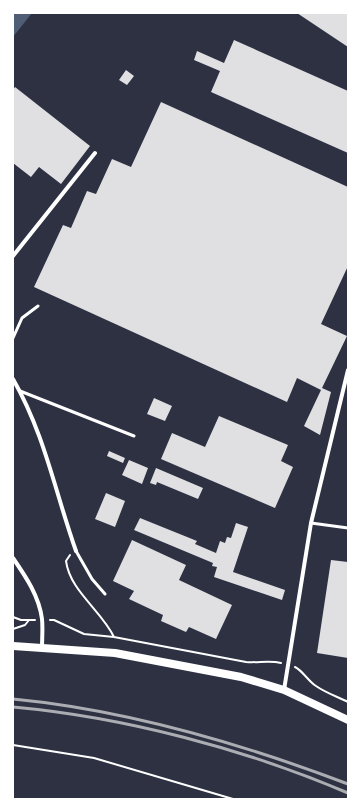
<svg xmlns="http://www.w3.org/2000/svg" width="361" height="812" font-family="'Roboto Condensed',sans-serif">
  <style>
    .water { fill: #4f5d75 }
    .building { fill: #e0e0e3 }
    .lines { fill: none; stroke-linecap: round; stroke-linejoin: round }
    .path { stroke: #fff; stroke-width: 2 }
    .service { stroke: #fff; stroke-width: 3 }
    .minor { stroke: #fff; stroke-width: 4 }
    .secondary { stroke: #fff; stroke-width: 8 }
    .rail { stroke: #abadb3; stroke-width: 3 }
  </style>
  <rect width="100%" height="100%" fill="#2d3142"/>
  <path class="water" d="M 13,13 L 32,13 L 13,37 Z"/>
  <path class="building" d="M 297,13 L 348,13 L 348,47 Z
    M 234,40 L 348,91 L 348,153 L 211,92 L 220,71 L 194,60 L 197,51 L 224,63 Z
    M 126,70 L 134,76 L 127,85 L 119,80 Z
    M 15,87 L 90,146 L 61,184 L 39,167 L 31,177 L 13,163 L 13,90 Z
    M 161,102 L 348,187 L 348,266 L 321,324 L 347,336 L 322,388 L 331,392 L 320,435 L 304,426 L 321,390 L 297,378 L 287,402 L 34,287 L 63,225 L 71,228 L 87,191 L 96,194 L 112,159 L 131,167 Z
    M 154,398 L 172,406 L 165,421 L 147,414 Z
    M 219,416 L 288,445 L 281,461 L 293,467 L 275,508 L 161,459 L 172,433 L 205,447 Z
    M 109,451 L 125,458 L 123,463 L 107,456 Z
    M 129,460 L 148,468 L 142,484 L 122,475 Z
    M 156,468 L 203,488 L 198,499 L 157,482 L 156,485 L 150,483 Z
    M 106,493 L 125,501 L 115,527 L 95,519 Z
    M 140,518 L 197,541 L 195,544 L 216,553 L 220,541 L 225,543 L 227,537 L 231,538 L 236,523 L 248,527 L 233,572 L 285,590 L 282,600 L 214,577 L 217,567 L 212,566 L 213,563 L 134,530 Z
    M 132,540 L 186,565 L 179,580 L 232,605 L 216,639 L 189,627 L 186,632 L 161,621 L 163,615 L 129,599 L 134,591 L 113,581 Z
    M 331,560 L 348,562 L 348,658 L 317,653 Z"/>
  <g class="lines">
    <path class="path" d="M 70,555 L 66,561 C 70,591 101,610 114,637
      M 13,617 L 21,620 L 35,620
      M 50,620 L 54,620 L 84,634 L 114,637 L 246,662 C 258,663 270,660 281,663
      M 13,629 L 25,625 L 29,620
      M 295,667 C 303,671 308,681 316,686 C 326,693 338,697 348,702
      M 13,745 L 94,758 L 233,799"/>
    <path class="service" d="M 13,338 L 22,318 L 38,306
      M 20,391 L 134,436
      M 311,523 L 348,528
      M 76,551 L 92,579 L 105,594"/>
    <path class="minor" d="M 13,256 L 95,153
      M 13,379 C 45,435 55,492 76,551
      M 13,558 C 26,577 39,596 42,619 C 43,628 42,638 42,648
      M 284,690 L 311,523 L 348,370"/>
    <path class="secondary" d="M 13,646 L 115,653 L 241,677 L 284,690 L 348,720"/>
    <path class="rail" d="M 13,699 C 128,710 240,743 348,784
      M 13,707 C 124,717 245,749 348,793"/>
  </g>
  <rect width="361" height="812" fill="none" stroke="#ffffff" stroke-width="28"/>
</svg>
